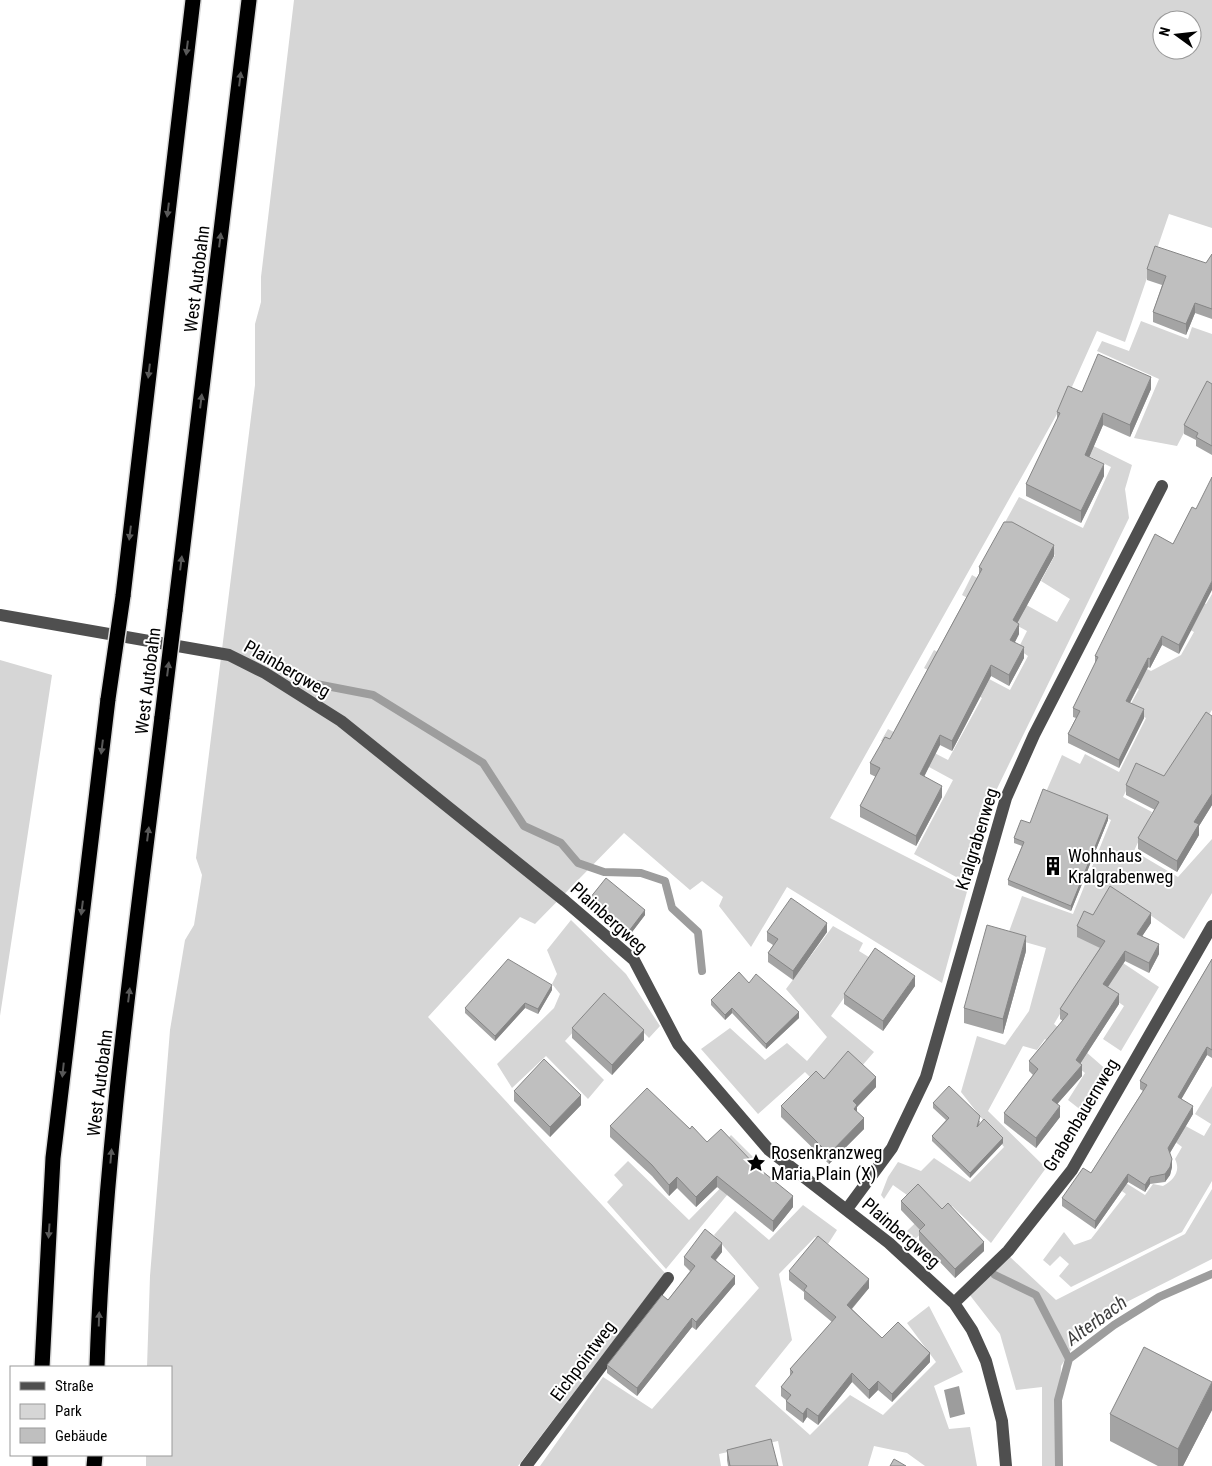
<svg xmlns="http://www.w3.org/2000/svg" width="1212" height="1466" font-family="'Roboto Condensed',sans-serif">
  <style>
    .green { fill: #d6d6d6; fill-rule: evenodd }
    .water { fill: #9d9d9d }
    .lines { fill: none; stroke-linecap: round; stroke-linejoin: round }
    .stream { stroke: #9d9d9d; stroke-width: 8 }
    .highway-casing { stroke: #dbdbdb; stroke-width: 18 }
    .minor { stroke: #4f4f4f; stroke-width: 12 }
    .highway { stroke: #000; stroke-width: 15 }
    .highway-bridge-casing { stroke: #dbdbdb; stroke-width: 18; stroke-linecap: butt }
    .highway-bridge { stroke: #000; stroke-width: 15 }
    .wall { fill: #a4a4a4 }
    .shaded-wall { fill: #868686 }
    .building { fill: #bfbfbf; stroke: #868686 }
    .oneway { fill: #595959 }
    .labels { text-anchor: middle; stroke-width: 4; stroke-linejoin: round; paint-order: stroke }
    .street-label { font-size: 18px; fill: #000; stroke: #fff }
    .poi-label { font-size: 18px; fill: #000; stroke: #fff; text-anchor: start }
    .water-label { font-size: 19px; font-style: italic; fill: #3e3e3e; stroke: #fff }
  </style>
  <rect width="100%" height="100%" fill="#fff"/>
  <path class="green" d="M 294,0 L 1212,0 L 1212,228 L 1169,214 L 1125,342 L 1097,331 L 1071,389 L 830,818 L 968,888 L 942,983 L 787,887 L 751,947 L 719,906 L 723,897 L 702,881 L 690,890 L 624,833 L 535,924 L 520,917 L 428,1017 L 665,1273 L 518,1466 L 146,1466 L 146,1455 L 171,1455 L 171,1367 L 147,1367 L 150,1276 L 170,1030 L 185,940 L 194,925 L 202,875 L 196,858 L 255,385 L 255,324 L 261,302 L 261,277 ZM 1162,20 L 1192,20 L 1192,50 L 1162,50 Z
    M 1141,321 L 1188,339 L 1192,327 L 1212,334 L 1212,386 L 1209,385 L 1177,446 L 1134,438 L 1159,379 L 1097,351 L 1102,341 L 1129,351 Z
    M 1057,428 L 1132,465 L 1125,489 L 1129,518 L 991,801 L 969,884 L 914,854 L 953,780 L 881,741 L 888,729 L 948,760 L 982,698 L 924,668 L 934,650 L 1010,690 L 1028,656 L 1018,649 L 1027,631 L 962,595 L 972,575 L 1057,622 L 1070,599 L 1041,581 L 1055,555 L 1003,526 L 1019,497 L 1083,528 L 1111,467 L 1050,437 Z
    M 1168,586 L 1206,604 L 1212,594 L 1212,710 L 1163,785 L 1136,771 L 1123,797 L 1152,812 L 1134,851 L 1178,877 L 1212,839 L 1212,893 L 1184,939 L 1112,888 L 1081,935 L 1159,987 L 1121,1051 L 1103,1039 L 1124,1006 L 1082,977 L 1054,1024 L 1109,1072 L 1086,1114 L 1068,1100 L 1085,1073 L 1045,1039 L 1037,1050 L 1023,1046 L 988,1111 L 1046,1168 L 991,1243 L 952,1206 L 915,1239 L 907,1231 L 934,1205 L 907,1195 L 893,1185 L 884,1199 L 881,1195 L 888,1177 L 898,1162 L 921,1171 L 934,1158 L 970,1182 L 1004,1147 L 961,1092 L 977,1036 L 1005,1045 L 1029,1011 L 1046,948 L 1007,937 L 1022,896 L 1073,914 L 1111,820 L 1046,792 L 1062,755 L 1080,764 L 1085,754 L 1119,772 L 1146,718 L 1128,709 L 1139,689 L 1120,679 L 1129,660 L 1151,671 L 1181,655 L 1194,632 L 1156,611 Z
    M 0,660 L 52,675 L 0,1016 Z
    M 571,920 L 626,974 L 660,1026 L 649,1038 L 607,995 L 565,1041 L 604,1080 L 588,1099 L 546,1056 L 512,1088 L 497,1064 L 554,1008 L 560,994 L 552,984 L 557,974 L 547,950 Z
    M 833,926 L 863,943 L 859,951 L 872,959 L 831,1016 L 874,1052 L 861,1067 L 822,1084 L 813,1080 L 805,1072 L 758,1114 L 701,1049 L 730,1028 L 765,1060 L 787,1043 L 807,1061 L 827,1037 L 786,989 Z
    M 1212,1086 L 1212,1181 L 1182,1232 L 1071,1287 L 1059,1276 L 1069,1264 L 1060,1256 L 1050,1266 L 1043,1260 L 1064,1232 L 1074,1245 L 1091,1239 L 1126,1194 L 1105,1179 L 1110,1173 L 1145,1195 L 1153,1184 L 1163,1186 C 1174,1180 1181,1171 1175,1159 L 1182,1147 L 1170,1138 L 1180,1123 L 1204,1136 L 1211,1124 L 1195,1114 Z
    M 731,1135 L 756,1160 L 666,1269 L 607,1202 L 623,1185 L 614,1175 L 628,1161 L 689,1220 L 746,1162 L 726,1141 Z
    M 1212,1189 L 1212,1259 L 1089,1321 L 1061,1366 L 1057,1466 L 1042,1466 L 1042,1387 L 1016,1390 L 1000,1334 L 969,1294 L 1008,1255 L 1056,1300 L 1185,1234 Z
    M 803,1205 L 837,1230 L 828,1244 L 815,1237 L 779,1274 L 792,1340 L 755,1386 L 810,1435 L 850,1395 L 883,1415 L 936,1362 L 907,1323 L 929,1306 L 963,1372 L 934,1386 L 949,1429 L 970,1427 L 977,1466 L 925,1466 L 907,1453 L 874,1446 L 868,1466 L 783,1466 L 778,1441 L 719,1454 L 721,1466 L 540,1466 L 603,1377 L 652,1409 L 759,1288 L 714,1235 L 735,1211 L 769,1240 Z"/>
  <path class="water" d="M 959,1386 L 965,1414 L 950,1418 L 944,1390 Z"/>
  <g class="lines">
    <path class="stream" d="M 267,657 L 311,683 L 373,695 L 483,763 L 524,826 L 561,843 L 578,863 L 604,872 L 641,873 L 665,881 L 672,908 L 698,932 L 702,971
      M 995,1275 L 1036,1295 L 1069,1359
      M 1059,1466 L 1058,1400 L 1069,1359 L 1114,1325 L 1159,1297 L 1212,1274"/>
    <g class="highway-casing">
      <path id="highway" d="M 123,596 L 193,0
        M 175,611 L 249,0
        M 42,1367 L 53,1158 L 108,699
        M 97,1367 C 104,1150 136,933 162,717
        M 40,1466 L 40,1455
        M 94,1466 L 95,1455"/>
    </g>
    <path class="minor" d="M 0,615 L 229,655 L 265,673 L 341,721 L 565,901 L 634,960 L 678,1044 L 769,1150 L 889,1243 L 954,1303 L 972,1330 L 986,1361 L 1002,1421 L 1006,1466
      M 847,1209 L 892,1148 L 926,1077 L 1006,798 L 1034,735 L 1162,486
      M 954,1303 L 1008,1251 L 1072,1170 L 1212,926
      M 526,1466 L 668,1278"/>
    <use href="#highway" class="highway"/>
    <g class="highway-bridge-casing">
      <path id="highway-bridge" d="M 108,699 L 123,596
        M 162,717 L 175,611"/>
    </g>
    <use href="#highway-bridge" class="highway-bridge"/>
  </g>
  <path class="wall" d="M 1212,254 L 1212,319 L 1195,313 L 1186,335 L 1153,322 L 1153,312 L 1162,285 L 1147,280 L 1147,269 L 1206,263 Z
    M 1212,384 L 1212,455 L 1196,446 L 1196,440 L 1184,434 L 1184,425 Z
    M 1151,389 L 1130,437 L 1103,425 L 1089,457 L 1104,476 L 1081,523 L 1026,496 L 1026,484 L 1057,420 L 1057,412 L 1082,392 Z
    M 1192,507 L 1179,654 L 1162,645 L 1150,668 L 1148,667 L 1130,703 L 1144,718 L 1119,768 L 1068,743 L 1068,734 L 1076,718 L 1073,717 L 1073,708 L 1095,664 L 1095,656 L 1173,544 Z
    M 1054,556 L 1017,623 L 1019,634 L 1015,642 L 1024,658 L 1009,686 L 991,676 L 952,751 L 940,745 L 924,776 L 942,797 L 916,846 L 860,817 L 860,806 L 876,777 L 870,774 L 870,763 L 890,739 L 979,574 L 979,567 Z
    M 1212,716 L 1212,805 L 1199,826 L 1199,835 L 1177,872 L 1138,849 L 1138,838 L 1155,810 L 1126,795 L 1126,785 L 1164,776 Z
    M 1108,820 L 1071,911 L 1008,885 L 1008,880 L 1022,846 L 1014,843 L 1014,838 L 1030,823 Z
    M 590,898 L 645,915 L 629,936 L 590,903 Z
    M 1093,915 L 1151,923 L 1142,936 L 1159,954 L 1149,973 L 1125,961 L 1108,987 L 1119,1004 L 1080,1064 L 1082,1076 L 1057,1104 L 1060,1117 L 1036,1148 L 1004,1123 L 1004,1113 L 1033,1075 L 1029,1071 L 1029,1061 L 1063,1021 L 1060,1019 L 1060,1009 L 1100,948 L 1077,937 L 1077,926 Z
    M 767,932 L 827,932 L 793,980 L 768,962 L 768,953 L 773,945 L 767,941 Z
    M 1026,951 L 1003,1034 L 964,1023 L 964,1008 Z
    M 1212,959 L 1212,1058 L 1207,1055 L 1181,1099 L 1193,1114 L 1170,1153 L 1172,1167 L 1170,1175 L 1165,1182 L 1150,1184 L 1145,1192 L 1128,1182 L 1095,1229 L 1062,1206 L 1062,1198 L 1091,1173 L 1143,1091 L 1140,1089 L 1140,1081 Z
    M 749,983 L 799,1018 L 766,1049 L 732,1013 L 725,1020 L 711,1005 L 711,1000 Z
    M 915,986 L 883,1031 L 844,1004 L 844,994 Z
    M 552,990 L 538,1014 L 525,1008 L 495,1041 L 465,1013 L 465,1008 Z
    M 572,1028 L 644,1040 L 612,1075 L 572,1038 Z
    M 824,1079 L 876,1087 L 857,1107 L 857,1112 L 864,1129 L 829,1164 L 781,1117 L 781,1106 Z
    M 514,1091 L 581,1105 L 550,1137 L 514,1101 Z
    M 933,1103 L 980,1121 L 979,1125 L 1003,1143 L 970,1178 L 932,1141 L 932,1136 L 946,1120 L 933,1108 Z
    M 610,1126 L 690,1129 L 793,1207 L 773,1232 L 717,1187 L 696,1207 L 677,1188 L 669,1196 L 652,1176 L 610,1137 Z
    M 901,1201 L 942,1209 L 984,1251 L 955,1278 L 919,1240 L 919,1231 L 920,1230 L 901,1210 Z
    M 722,1252 L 716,1260 L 735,1284 L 696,1330 L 692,1327 L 637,1396 L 607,1373 L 607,1365 L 668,1300 L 690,1271 L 684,1265 L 684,1257 Z
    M 789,1271 L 869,1288 L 852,1309 L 882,1338 L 930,1362 L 892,1402 L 878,1390 L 869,1399 L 852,1382 L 818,1425 L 807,1417 L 803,1423 L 786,1410 L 786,1400 L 781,1396 L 781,1387 L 790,1377 L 790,1369 L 832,1322 L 804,1299 L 804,1292 L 789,1280 Z
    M 1212,1410 L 1183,1466 L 1158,1466 L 1110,1441 L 1110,1414 Z
    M 727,1450 L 778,1466 L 728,1466 L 727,1460 Z"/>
  <path class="shaded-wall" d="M 1195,303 L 1195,313 L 1186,335 L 1186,324 Z
    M 1151,377 L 1151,389 L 1130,437 L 1130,425 Z
    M 1103,413 L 1103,425 L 1085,467 L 1085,455 Z
    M 1104,464 L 1104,476 L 1081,523 L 1081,511 Z
    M 1054,545 L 1054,556 L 1013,631 L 1013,620 Z
    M 1212,581 L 1212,590 L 1179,654 L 1179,645 Z
    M 1019,624 L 1019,634 L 1010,651 L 1010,640 Z
    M 1162,636 L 1162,645 L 1150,668 L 1150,659 Z
    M 1024,647 L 1024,658 L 1009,686 L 1009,675 Z
    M 1148,658 L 1148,667 L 1126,710 L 1126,701 Z
    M 991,665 L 991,676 L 952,751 L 952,741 Z
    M 1144,709 L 1144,718 L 1119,768 L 1119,760 Z
    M 940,735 L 940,745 L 920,785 L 920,774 Z
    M 942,786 L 942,797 L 916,846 L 916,836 Z
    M 1212,794 L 1212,805 L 1199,826 L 1199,835 L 1177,872 L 1177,861 L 1194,822 Z
    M 1108,815 L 1108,820 L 1071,911 L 1071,906 Z
    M 645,910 L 645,915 L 629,936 L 629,931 Z
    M 1151,913 L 1151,923 L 1137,944 L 1137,934 Z
    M 827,923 L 827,932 L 793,980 L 793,971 Z
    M 1026,936 L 1026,951 L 1003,1034 L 1003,1019 Z
    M 1159,944 L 1159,954 L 1149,973 L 1149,963 Z
    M 1125,951 L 1125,961 L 1103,994 L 1103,984 Z
    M 915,976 L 915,986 L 883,1031 L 883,1021 Z
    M 552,985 L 552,990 L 538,1014 L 538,1009 Z
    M 1119,994 L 1119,1004 L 1076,1070 L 1076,1060 Z
    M 525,1003 L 525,1008 L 495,1041 L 495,1036 Z
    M 732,1008 L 732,1013 L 725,1020 L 725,1015 Z
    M 799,1012 L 799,1018 L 766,1049 L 766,1044 Z
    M 644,1030 L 644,1040 L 612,1075 L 612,1065 Z
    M 1207,1047 L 1207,1055 L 1178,1105 L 1178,1097 Z
    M 1082,1065 L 1082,1076 L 1052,1110 L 1052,1100 Z
    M 876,1077 L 876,1087 L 857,1107 L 857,1116 L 854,1119 L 853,1101 Z
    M 581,1095 L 581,1105 L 550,1137 L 550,1127 Z
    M 1060,1106 L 1060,1117 L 1036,1148 L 1036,1138 Z
    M 1193,1106 L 1193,1114 L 1168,1156 L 1168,1148 Z
    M 864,1118 L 864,1129 L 829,1164 L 829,1154 Z
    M 1003,1138 L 1003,1143 L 970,1178 L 970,1173 Z
    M 1172,1159 L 1172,1167 L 1170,1175 L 1165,1182 L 1165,1174 Z
    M 1128,1174 L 1128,1182 L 1095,1229 L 1095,1221 Z
    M 717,1176 L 717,1187 L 696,1207 L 696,1197 Z
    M 677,1177 L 677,1188 L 669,1196 L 669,1185 Z
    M 1150,1177 L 1150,1184 L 1145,1192 L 1145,1185 Z
    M 793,1196 L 793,1207 L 773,1232 L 773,1221 Z
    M 984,1242 L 984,1251 L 955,1278 L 955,1269 Z
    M 722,1243 L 722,1252 L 711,1265 L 711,1257 Z
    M 735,1276 L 735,1284 L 696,1330 L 696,1322 Z
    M 869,1279 L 869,1288 L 847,1314 L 847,1305 Z
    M 692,1318 L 692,1327 L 637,1396 L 637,1388 Z
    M 930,1353 L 930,1362 L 892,1402 L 892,1394 Z
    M 852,1373 L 852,1382 L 818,1425 L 818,1416 Z
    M 878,1381 L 878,1390 L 869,1399 L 869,1390 Z
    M 1212,1382 L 1212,1410 L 1183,1466 L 1178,1466 L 1178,1449 Z
    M 807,1408 L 807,1417 L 803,1423 L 803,1414 Z"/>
  <path class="building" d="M 1155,246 L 1206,263 L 1212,254 L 1212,309 L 1195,303 L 1186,324 L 1153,312 L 1166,276 L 1147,269 Z
    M 1098,354 L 1151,377 L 1130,425 L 1103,413 L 1085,455 L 1104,464 L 1081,511 L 1026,484 L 1060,413 L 1057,412 L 1068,386 L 1082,392 Z
    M 1207,381 L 1212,384 L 1212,446 L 1196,437 L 1198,433 L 1184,425 Z
    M 1212,477 L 1212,581 L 1179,645 L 1162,636 L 1150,659 L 1148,658 L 1126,701 L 1144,709 L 1119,760 L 1068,734 L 1080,711 L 1073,708 L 1098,657 L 1095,656 L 1155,534 L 1173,544 L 1192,507 L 1196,509 Z
    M 1004,522 L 1012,522 L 1054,545 L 1013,620 L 1019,624 L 1010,640 L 1024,647 L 1009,675 L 991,665 L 952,741 L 940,735 L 920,774 L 942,786 L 916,836 L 860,806 L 880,768 L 870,763 L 885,737 L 890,739 L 982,569 L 979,567 Z
    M 1206,712 L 1212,716 L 1212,794 L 1194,822 L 1199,824 L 1177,861 L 1138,838 L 1159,802 L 1126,785 L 1136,763 L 1164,776 Z
    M 1043,789 L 1108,815 L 1071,906 L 1008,880 L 1024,842 L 1014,838 L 1021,820 L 1030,823 Z
    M 606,878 L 645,910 L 629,931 L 590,898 Z
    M 1110,886 L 1151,913 L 1137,934 L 1159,944 L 1149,963 L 1125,951 L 1103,984 L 1119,994 L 1076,1060 L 1082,1065 L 1052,1100 L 1060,1106 L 1036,1138 L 1004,1113 L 1038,1069 L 1029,1061 L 1068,1014 L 1060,1009 L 1105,941 L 1077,926 L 1084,911 L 1093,915 Z
    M 791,898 L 827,923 L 793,971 L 768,953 L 778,939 L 767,932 Z
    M 987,925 L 1026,936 L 1003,1019 L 964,1008 Z
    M 875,948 L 915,976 L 883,1021 L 844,994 Z
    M 508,959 L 552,985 L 538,1009 L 525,1003 L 495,1036 L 465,1008 Z
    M 1212,959 L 1212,1050 L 1207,1047 L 1178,1097 L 1193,1106 L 1168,1148 L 1172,1159 L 1170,1167 L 1165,1174 L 1150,1177 L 1145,1185 L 1128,1174 L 1095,1221 L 1062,1198 L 1083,1168 L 1091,1173 L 1147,1085 L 1140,1081 Z
    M 739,972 L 749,983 L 756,974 L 799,1012 L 766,1044 L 732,1008 L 725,1015 L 711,1000 Z
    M 604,993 L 644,1030 L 612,1065 L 572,1028 Z
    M 848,1051 L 876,1077 L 853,1101 L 857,1105 L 854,1109 L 864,1118 L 829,1154 L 781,1106 L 816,1071 L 824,1079 Z
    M 544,1059 L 581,1095 L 550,1127 L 514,1091 Z
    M 949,1086 L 980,1116 L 977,1127 L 984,1119 L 1003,1138 L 970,1173 L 932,1136 L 949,1118 L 933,1103 Z
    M 647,1088 L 690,1129 L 692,1126 L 707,1142 L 721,1129 L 757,1167 L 793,1196 L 773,1221 L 717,1176 L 696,1197 L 677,1177 L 669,1185 L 652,1165 L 610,1126 Z
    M 918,1184 L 942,1209 L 948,1203 L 984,1242 L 955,1269 L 919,1231 L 925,1225 L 901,1201 Z
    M 705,1229 L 722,1243 L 711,1257 L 735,1276 L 696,1322 L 692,1318 L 637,1388 L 607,1365 L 662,1295 L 668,1300 L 695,1266 L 684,1257 Z
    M 818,1236 L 869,1279 L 847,1305 L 882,1338 L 898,1322 L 930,1353 L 892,1394 L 878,1381 L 869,1390 L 852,1373 L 818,1416 L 807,1408 L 803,1414 L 786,1401 L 791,1395 L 781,1387 L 793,1372 L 790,1369 L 836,1317 L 804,1290 L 807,1286 L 789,1271 Z
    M 1144,1347 L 1212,1382 L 1178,1449 L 1110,1414 Z
    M 771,1439 L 778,1466 L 730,1466 L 727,1450 Z
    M 894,1459 L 906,1466 L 890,1466 Z"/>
  <defs><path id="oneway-solid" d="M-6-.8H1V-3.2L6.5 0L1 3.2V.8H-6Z" transform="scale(1.25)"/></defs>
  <g class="oneway">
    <use href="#oneway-solid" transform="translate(187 48) rotate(97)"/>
    <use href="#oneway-solid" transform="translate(240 79) rotate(-83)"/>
    <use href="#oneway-solid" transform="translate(168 210) rotate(97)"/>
    <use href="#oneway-solid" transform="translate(220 240) rotate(-83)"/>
    <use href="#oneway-solid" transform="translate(149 371) rotate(97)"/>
    <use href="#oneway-solid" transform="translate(201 401) rotate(-83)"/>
    <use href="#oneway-solid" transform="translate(130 533) rotate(97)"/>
    <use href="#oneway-solid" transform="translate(181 563) rotate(-83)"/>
    <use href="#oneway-solid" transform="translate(168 669) rotate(-83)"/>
    <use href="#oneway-solid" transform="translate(102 747) rotate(97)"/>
    <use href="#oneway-solid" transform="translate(148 834) rotate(-83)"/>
    <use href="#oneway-solid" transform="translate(82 908) rotate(97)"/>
    <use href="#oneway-solid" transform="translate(129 995) rotate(-83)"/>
    <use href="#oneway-solid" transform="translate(63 1070) rotate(96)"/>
    <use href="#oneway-solid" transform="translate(111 1156) rotate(-85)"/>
    <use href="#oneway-solid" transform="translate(49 1231) rotate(94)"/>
    <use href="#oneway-solid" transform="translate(99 1319) rotate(-88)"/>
  </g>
  <defs>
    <g id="building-bare" transform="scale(1.5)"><path d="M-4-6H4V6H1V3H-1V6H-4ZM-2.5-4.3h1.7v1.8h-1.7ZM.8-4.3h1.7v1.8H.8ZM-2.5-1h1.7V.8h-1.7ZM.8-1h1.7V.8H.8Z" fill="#000" stroke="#fff" stroke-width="2.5" paint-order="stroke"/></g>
    <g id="sight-bare" transform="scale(1.5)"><path d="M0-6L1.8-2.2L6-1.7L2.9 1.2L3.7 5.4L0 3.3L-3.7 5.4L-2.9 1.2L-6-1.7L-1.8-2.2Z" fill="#000" stroke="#fff" stroke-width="2.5" paint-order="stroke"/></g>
  </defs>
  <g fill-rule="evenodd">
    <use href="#building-bare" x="1053" y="866"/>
    <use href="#sight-bare" x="756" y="1163"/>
  </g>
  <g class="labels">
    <g class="street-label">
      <text transform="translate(197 279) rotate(-83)" y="6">West Autobahn</text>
      <text transform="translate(287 669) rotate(30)" y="6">Plainbergweg</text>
      <text transform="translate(148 681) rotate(-83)" y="6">West Autobahn</text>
      <text transform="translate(977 839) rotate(-73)" y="6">Kralgrabenweg</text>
      <text transform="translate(609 918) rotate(42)" y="6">Plainbergweg</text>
      <text transform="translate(100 1083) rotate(-83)" y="6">West Autobahn</text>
      <text transform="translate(1081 1115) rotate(-59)" y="6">Grabenbauernweg</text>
      <text transform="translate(901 1233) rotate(41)" y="6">Plainbergweg</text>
      <text transform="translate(583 1361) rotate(-53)" y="6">Eichpointweg</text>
    </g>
    <g class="poi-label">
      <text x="1068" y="862">Wohnhaus<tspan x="1068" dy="21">Kralgrabenweg</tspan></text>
      <text x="771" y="1159">Rosenkranzweg<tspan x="771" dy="21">Maria Plain (X)</tspan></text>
    </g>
    <g class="water-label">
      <text transform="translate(1096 1320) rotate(-36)" y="7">Alterbach</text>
    </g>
  </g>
  <rect x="10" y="1366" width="162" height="90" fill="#ffffff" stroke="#999999"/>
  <rect x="20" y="1382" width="25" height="8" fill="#4f4f4f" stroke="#999999"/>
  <text x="55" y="1391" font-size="15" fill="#000000">Straße</text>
  <rect x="20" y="1404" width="25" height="15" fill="#d6d6d6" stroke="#999999"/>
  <text x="55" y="1416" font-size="15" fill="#000000">Park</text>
  <rect x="20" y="1428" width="25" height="15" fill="#bfbfbf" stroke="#999999"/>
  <text x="55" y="1441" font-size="15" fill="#000000">Gebäude</text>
  <g transform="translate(1177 35) rotate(285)"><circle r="24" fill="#ffffff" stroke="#999999"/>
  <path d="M0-4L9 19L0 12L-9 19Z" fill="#000000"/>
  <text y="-8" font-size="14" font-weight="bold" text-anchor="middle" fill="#000000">N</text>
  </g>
</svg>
